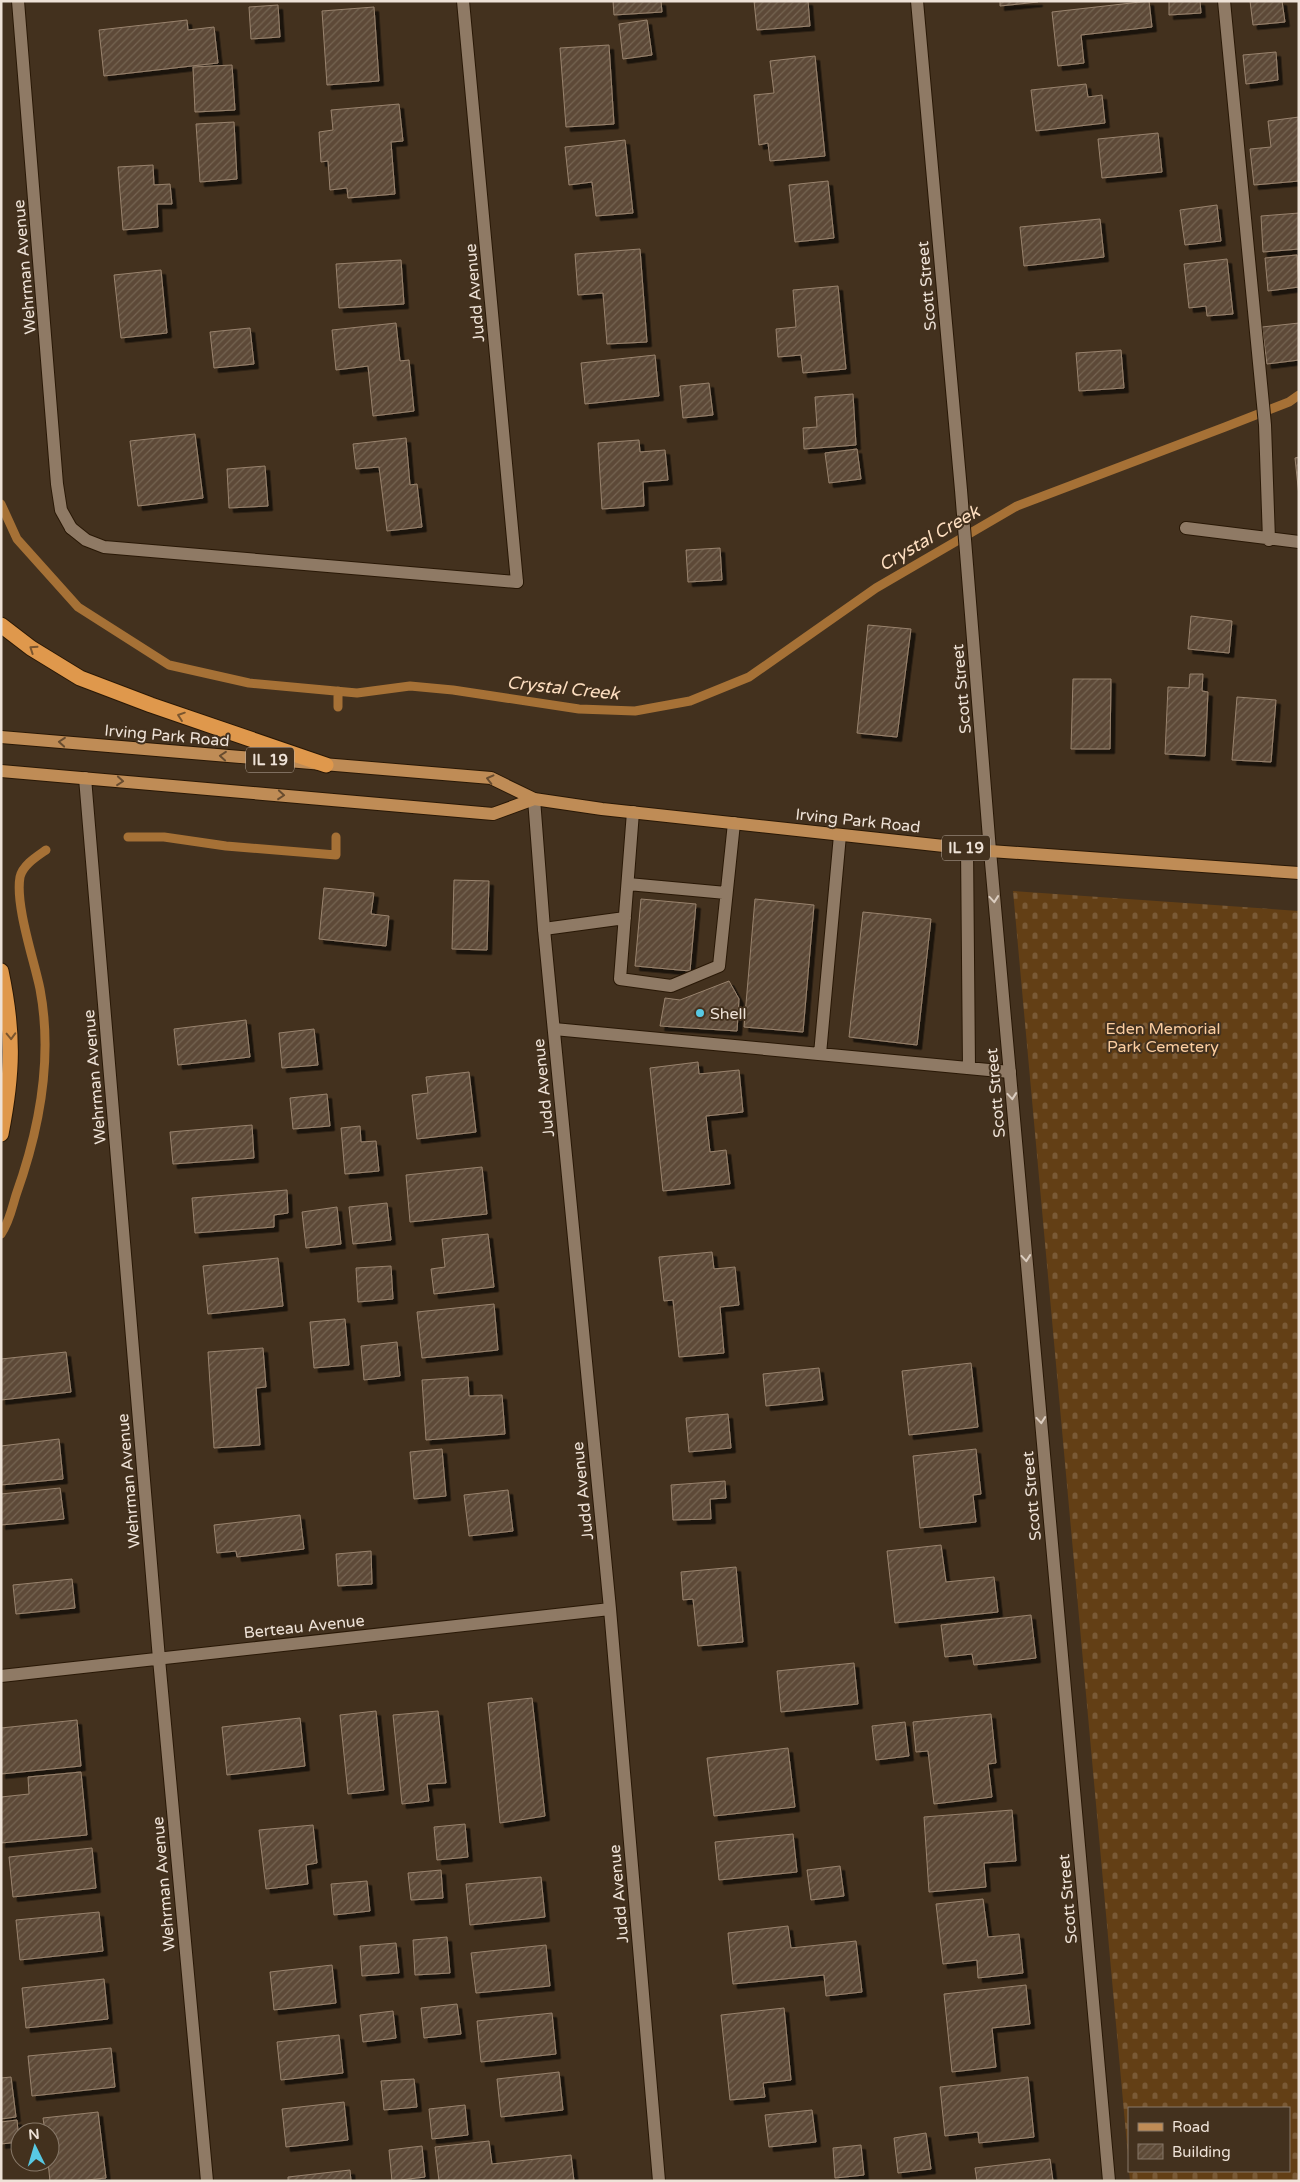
<svg xmlns="http://www.w3.org/2000/svg" width="1300" height="2182" font-family="'Varela Round',sans-serif">
  <style>
    .cemetery { fill: url(#cemetery-stones) }
    .lines { fill: none; stroke-linecap: round; stroke-linejoin: round }
    .stream { stroke: #a67136; stroke-width: 9 }
    .building { fill: url(#building-hatch); stroke: #99836e; filter: url(#shadow) }
    .service-casing { stroke: #291806; stroke-width: 14 }
    .minor-casing { stroke: #291806; stroke-width: 14 }
    .primary-casing { stroke: #291806; stroke-width: 14 }
    .motorway-casing { stroke: #291806; stroke-width: 17 }
    .service { stroke: #8f7a65; stroke-width: 12 }
    .minor { stroke: #8f7a65; stroke-width: 12 }
    .primary { stroke: #bf8c56; stroke-width: 12 }
    .motorway { stroke: #df984c; stroke-width: 15 }
    .oneway { stroke: #7a552e }
    .oneway2 { stroke: #684c2f }
    .oneway3 { stroke: #dbcdc0 }
    .poi-dot { fill: #58c9e3; stroke: #43311e; stroke-width: 2 }
    .labels { text-anchor: middle; stroke-width: 4; stroke-linejoin: round; paint-order: stroke }
    .shield { fill: #43311e; stroke: #bbada0; stroke-width: 1 }
    .shield-label { font-size: 15px; font-weight: bold; fill: #eee2d7 }
    .street-label { font-size: 16px; fill: #eee2d7; stroke: #43311e }
    .poi-label { font-size: 16px; fill: #eee2d7; stroke: #43311e; text-anchor: start }
    .park-label { font-size: 16px; fill: #fbcda0; stroke: #43311e }
    .water-label { font-size: 18px; font-style: italic; fill: #fddec0; stroke: #43311e }
  </style>
  <defs>
    <pattern id="cemetery-stones" width="16" height="16" patternUnits="userSpaceOnUse" patternTransform="scale(1.25)"><rect width="16" height="16" fill="#633f15"/><path d="M2 7V4a2 2 0 0 1 4 0v3zM10 15v-3a2 2 0 0 1 4 0v3z" fill="#7a5a36"/></pattern>
    <pattern id="building-hatch" width="6" height="6" patternUnits="userSpaceOnUse" patternTransform="scale(1.25)"><rect width="6" height="6" fill="#5d4a37"/><path d="M-1 1l2-2M0 6l6-6M5 7l2-2" fill="none" stroke="#756453"/></pattern>
    <filter id="shadow"><feDropShadow dx="4.5" dy="4.5" stdDeviation="0" flood-color="#0009"/></filter>
  </defs>
  <rect width="100%" height="100%" fill="#43311e"/>
  <path class="cemetery" d="M 1013,891 L 1299,911 L 1299,2181 L 1130,2181 L 1129,2171 L 1289,2171 L 1289,2108 L 1129,2108 L 1129,2167 Z"/>
  <g class="lines">
    <path class="stream" d="M 1,504 L 17,539 L 78,607 L 169,665 L 249,683 L 357,693 L 410,686 L 453,690 L 579,709 L 635,711 L 690,701 L 749,677 L 876,588 L 1017,506 L 1225,427 L 1289,402 L 1299,395
      M 338,707 L 338,691
      M 128,837 L 164,837 L 226,846 L 336,855 L 336,837
      M 1,1234 C 9,1223 12,1208 16,1195 C 39,1131 53,1058 40,989 C 34,960 15,905 20,877 C 23,865 36,857 46,850"/>
  </g>
  <path class="building" d="M 613,1 L 661,1 L 662,12 L 614,15 Z
    M 754,1 L 808,1 L 810,26 L 757,30 Z
    M 1000,1 L 1038,1 L 1038,2 L 1000,6 Z
    M 1149,1 L 1152,27 L 1081,35 L 1084,63 L 1058,66 L 1052,12 Z
    M 1169,1 L 1200,1 L 1201,13 L 1169,15 Z
    M 1250,1 L 1282,1 L 1285,22 L 1253,25 Z
    M 278,5 L 280,37 L 251,39 L 249,7 Z
    M 374,7 L 379,81 L 327,85 L 322,11 Z
    M 187,20 L 188,30 L 214,27 L 218,63 L 104,76 L 99,30 Z
    M 647,20 L 652,55 L 623,59 L 619,24 Z
    M 609,45 L 614,124 L 566,127 L 560,48 Z
    M 1276,52 L 1278,80 L 1246,84 L 1243,55 Z
    M 815,56 L 825,156 L 770,161 L 768,143 L 759,145 L 754,95 L 774,93 L 770,61 Z
    M 232,65 L 235,110 L 195,112 L 193,67 Z
    M 1086,84 L 1088,97 L 1102,95 L 1105,123 L 1036,131 L 1031,90 Z
    M 399,104 L 403,141 L 391,142 L 395,194 L 348,198 L 347,188 L 330,190 L 328,161 L 321,162 L 319,132 L 333,130 L 331,110 Z
    M 1299,117 L 1299,181 L 1254,185 L 1250,149 L 1271,147 L 1268,121 Z
    M 234,122 L 237,179 L 200,182 L 196,124 Z
    M 1158,133 L 1162,172 L 1102,178 L 1098,139 Z
    M 625,140 L 633,213 L 596,216 L 592,182 L 569,185 L 565,147 Z
    M 153,165 L 154,185 L 170,184 L 172,204 L 157,204 L 158,227 L 123,230 L 118,167 Z
    M 828,181 L 834,238 L 795,242 L 789,185 Z
    M 1217,205 L 1221,241 L 1185,245 L 1180,210 Z
    M 1299,213 L 1299,249 L 1263,252 L 1261,216 Z
    M 1100,219 L 1104,257 L 1024,266 L 1020,227 Z
    M 640,249 L 647,342 L 607,344 L 603,293 L 578,295 L 575,254 Z
    M 1297,255 L 1299,287 L 1268,291 L 1265,258 Z
    M 1227,259 L 1233,314 L 1207,316 L 1206,306 L 1189,308 L 1184,264 Z
    M 401,260 L 404,304 L 339,308 L 336,264 Z
    M 161,270 L 167,333 L 121,338 L 114,275 Z
    M 838,286 L 846,369 L 803,373 L 801,355 L 778,357 L 776,329 L 796,327 L 793,290 Z
    M 396,323 L 400,361 L 409,360 L 414,411 L 373,416 L 368,366 L 336,370 L 332,330 Z
    M 1299,323 L 1299,360 L 1267,364 L 1262,327 Z
    M 250,328 L 254,364 L 214,368 L 210,332 Z
    M 1121,350 L 1124,388 L 1079,391 L 1076,353 Z
    M 655,355 L 659,396 L 585,404 L 581,363 Z
    M 709,383 L 713,415 L 683,418 L 680,386 Z
    M 853,394 L 856,445 L 804,449 L 803,428 L 817,427 L 815,397 Z
    M 195,434 L 203,498 L 138,506 L 130,441 Z
    M 406,438 L 410,485 L 417,484 L 422,527 L 387,531 L 379,467 L 356,469 L 353,444 Z
    M 639,440 L 640,452 L 665,450 L 668,480 L 643,482 L 644,506 L 602,509 L 598,443 Z
    M 857,449 L 861,479 L 829,483 L 825,453 Z
    M 1299,457 L 1299,496 L 1295,458 Z
    M 265,466 L 268,506 L 229,508 L 227,469 Z
    M 720,548 L 722,580 L 688,582 L 686,550 Z
    M 1191,616 L 1232,621 L 1229,653 L 1188,649 Z
    M 868,625 L 911,629 L 897,737 L 857,733 Z
    M 1190,674 L 1203,674 L 1202,691 L 1208,692 L 1205,756 L 1165,754 L 1168,687 L 1189,688 Z
    M 1073,679 L 1111,679 L 1110,749 L 1071,749 Z
    M 1237,697 L 1276,700 L 1271,762 L 1232,760 Z
    M 454,880 L 489,881 L 487,950 L 452,949 Z
    M 324,888 L 374,893 L 371,914 L 389,916 L 386,946 L 319,939 Z
    M 641,899 L 696,904 L 690,971 L 635,966 Z
    M 755,899 L 814,905 L 803,1032 L 744,1027 Z
    M 863,912 L 931,919 L 917,1045 L 849,1037 Z
    M 729,981 L 739,999 L 737,1031 L 660,1026 L 665,998 L 680,1000 Z
    M 246,1020 L 250,1057 L 178,1065 L 174,1029 Z
    M 314,1029 L 318,1065 L 282,1068 L 279,1033 Z
    M 698,1062 L 699,1074 L 739,1070 L 743,1112 L 706,1116 L 710,1152 L 726,1150 L 730,1184 L 663,1191 L 650,1068 Z
    M 469,1072 L 476,1132 L 417,1139 L 412,1095 L 428,1093 L 426,1077 Z
    M 327,1094 L 330,1126 L 293,1129 L 290,1098 Z
    M 252,1125 L 254,1158 L 173,1164 L 170,1132 Z
    M 360,1126 L 361,1142 L 376,1141 L 379,1171 L 345,1174 L 341,1128 Z
    M 482,1167 L 487,1214 L 410,1222 L 406,1175 Z
    M 287,1190 L 288,1213 L 274,1215 L 274,1227 L 195,1233 L 192,1198 Z
    M 387,1203 L 391,1240 L 353,1244 L 349,1207 Z
    M 337,1207 L 341,1244 L 306,1248 L 302,1212 Z
    M 488,1234 L 494,1287 L 434,1294 L 431,1269 L 445,1267 L 442,1239 Z
    M 712,1252 L 714,1269 L 735,1267 L 739,1305 L 720,1307 L 724,1353 L 679,1357 L 673,1300 L 664,1301 L 659,1257 Z
    M 278,1258 L 283,1306 L 208,1314 L 203,1266 Z
    M 391,1266 L 393,1299 L 358,1302 L 356,1268 Z
    M 494,1304 L 498,1350 L 422,1358 L 417,1312 Z
    M 345,1319 L 349,1365 L 314,1368 L 310,1322 Z
    M 397,1342 L 400,1376 L 364,1380 L 361,1346 Z
    M 263,1348 L 266,1387 L 256,1388 L 260,1445 L 214,1448 L 208,1352 Z
    M 66,1352 L 71,1392 L 1,1400 L 1,1359 Z
    M 971,1363 L 978,1427 L 909,1435 L 902,1371 Z
    M 819,1368 L 823,1400 L 766,1406 L 763,1374 Z
    M 468,1377 L 469,1396 L 502,1395 L 505,1434 L 426,1440 L 422,1380 Z
    M 728,1414 L 731,1448 L 689,1452 L 686,1418 Z
    M 59,1439 L 63,1479 L 1,1485 L 1,1446 Z
    M 442,1449 L 446,1496 L 414,1499 L 410,1452 Z
    M 976,1449 L 981,1494 L 973,1495 L 976,1522 L 920,1528 L 913,1456 Z
    M 725,1481 L 726,1498 L 710,1499 L 711,1519 L 673,1520 L 671,1485 Z
    M 60,1488 L 64,1519 L 1,1525 L 1,1494 Z
    M 508,1490 L 513,1531 L 469,1536 L 464,1495 Z
    M 300,1515 L 304,1549 L 237,1557 L 236,1551 L 217,1553 L 214,1525 Z
    M 941,1545 L 946,1582 L 994,1577 L 998,1612 L 895,1623 L 887,1551 Z
    M 371,1551 L 372,1584 L 338,1586 L 336,1554 Z
    M 736,1567 L 743,1642 L 698,1646 L 693,1599 L 683,1600 L 681,1572 Z
    M 72,1579 L 75,1608 L 16,1614 L 13,1585 Z
    M 1031,1615 L 1036,1658 L 974,1665 L 972,1654 L 945,1657 L 941,1625 Z
    M 854,1663 L 858,1704 L 781,1712 L 777,1671 Z
    M 532,1698 L 545,1816 L 500,1823 L 488,1703 Z
    M 376,1711 L 384,1790 L 348,1794 L 340,1715 Z
    M 438,1711 L 446,1783 L 427,1784 L 429,1801 L 402,1804 L 393,1715 Z
    M 991,1714 L 996,1763 L 988,1764 L 992,1797 L 934,1804 L 928,1751 L 916,1752 L 913,1722 Z
    M 300,1718 L 305,1766 L 227,1775 L 222,1727 Z
    M 77,1720 L 81,1766 L 1,1774 L 1,1728 Z
    M 905,1722 L 909,1756 L 876,1760 L 872,1726 Z
    M 788,1748 L 795,1807 L 714,1816 L 707,1758 Z
    M 81,1772 L 87,1835 L 1,1843 L 1,1797 L 29,1794 L 28,1777 Z
    M 1012,1810 L 1016,1861 L 984,1863 L 986,1887 L 929,1892 L 924,1817 Z
    M 465,1824 L 468,1857 L 437,1860 L 434,1827 Z
    M 313,1825 L 317,1863 L 306,1865 L 308,1884 L 266,1889 L 259,1830 Z
    M 793,1834 L 797,1872 L 719,1880 L 715,1842 Z
    M 92,1848 L 96,1888 L 13,1897 L 9,1857 Z
    M 840,1866 L 844,1896 L 811,1900 L 807,1870 Z
    M 441,1870 L 443,1898 L 411,1900 L 408,1873 Z
    M 541,1877 L 545,1917 L 470,1925 L 466,1884 Z
    M 367,1881 L 370,1911 L 334,1915 L 331,1884 Z
    M 983,1899 L 988,1937 L 1019,1934 L 1023,1973 L 978,1978 L 977,1960 L 943,1964 L 936,1904 Z
    M 99,1912 L 103,1951 L 20,1960 L 16,1920 Z
    M 788,1926 L 791,1948 L 856,1941 L 862,1992 L 826,1996 L 824,1975 L 733,1984 L 728,1933 Z
    M 447,1937 L 450,1973 L 415,1975 L 413,1940 Z
    M 396,1943 L 399,1973 L 362,1976 L 360,1946 Z
    M 546,1945 L 550,1986 L 476,1993 L 471,1953 Z
    M 332,1965 L 336,2003 L 274,2010 L 270,1972 Z
    M 104,1979 L 108,2019 L 26,2028 L 22,1988 Z
    M 1026,1985 L 1030,2024 L 992,2028 L 996,2067 L 952,2072 L 944,1994 Z
    M 457,2004 L 461,2034 L 424,2038 L 421,2008 Z
    M 784,2008 L 791,2080 L 763,2083 L 765,2097 L 730,2100 L 721,2015 Z
    M 393,2011 L 396,2038 L 363,2042 L 360,2015 Z
    M 552,2013 L 556,2054 L 481,2062 L 477,2021 Z
    M 339,2035 L 343,2073 L 281,2080 L 277,2042 Z
    M 111,2048 L 115,2087 L 32,2096 L 28,2056 Z
    M 559,2072 L 563,2110 L 501,2117 L 497,2079 Z
    M 11,2077 L 16,2117 L 1,2119 L 1,2078 Z
    M 1028,2077 L 1034,2137 L 979,2143 L 978,2132 L 945,2136 L 940,2087 Z
    M 414,2079 L 417,2107 L 384,2110 L 381,2081 Z
    M 344,2102 L 348,2140 L 286,2147 L 282,2109 Z
    M 465,2105 L 468,2135 L 432,2139 L 429,2109 Z
    M 812,2110 L 816,2142 L 769,2147 L 765,2115 Z
    M 98,2112 L 106,2178 L 78,2181 L 50,2181 L 48,2162 L 50,2162 L 50,2132 L 45,2132 L 43,2118 Z
    M 17,2120 L 19,2142 L 1,2144 L 1,2122 Z
    M 926,2133 L 931,2169 L 898,2173 L 894,2138 Z
    M 489,2141 L 492,2164 L 571,2155 L 574,2181 L 439,2181 L 435,2147 Z
    M 861,2145 L 864,2175 L 835,2178 L 833,2148 Z
    M 422,2146 L 425,2177 L 392,2181 L 389,2150 Z
    M 1050,2159 L 1053,2181 L 977,2181 L 975,2168 Z
    M 350,2170 L 351,2181 L 288,2181 L 288,2177 Z"/>
  <g class="lines">
    <g class="service-casing">
      <path id="service" d="M 1224,1 L 1265,425 L 1269,540
        M 71,528 L 86,540 L 104,547 L 517,582
        M 1186,528 L 1299,542
        M 633,812 L 620,979 L 671,986 L 719,966 L 734,823
        M 967,848 L 969,1068
        M 628,884 L 726,893
        M 544,929 L 625,918
        M 554,1029 L 1010,1072
        M 820,1054 L 840,835"/>
    </g>
    <g class="minor-casing">
      <path id="minor" d="M 18,1 L 57,484 L 61,510 L 71,528
        M 463,1 L 517,582
        M 917,1 L 961,490 L 990,851 L 1109,2181
        M 85,778 L 159,1659 L 207,2181
        M 534,799 L 544,929 L 610,1609 L 659,2181
        M 1,1676 L 610,1609"/>
    </g>
    <g class="primary-casing">
      <path id="primary" d="M 1,737 L 491,778 L 534,799 L 602,809 L 990,851 L 1299,873
        M 1,771 L 493,814 L 534,799"/>
    </g>
    <g class="motorway-casing">
      <path id="motorway" d="M 1,625 L 31,648 L 80,678 L 151,705 L 326,765
        M 1,971 C 14,1032 13,1073 1,1134"/>
    </g>
    <use href="#service" class="service"/>
    <use href="#minor" class="minor"/>
    <use href="#primary" class="primary"/>
    <use href="#motorway" class="motorway"/>
  </g>
  <defs><path id="oneway-chevron" d="M-2-3.5L2.5 0L-2 3.5" fill="none" stroke-width="1.6" stroke-linecap="round" stroke-linejoin="round" transform="scale(1.25)"/></defs>
  <g class="oneway">
    <use href="#oneway-chevron" transform="translate(33 649) rotate(-146)"/>
    <use href="#oneway-chevron" transform="translate(181 716) rotate(-161)"/>
    <use href="#oneway-chevron" transform="translate(11 1036) rotate(88)"/>
  </g>
  <g class="oneway2">
    <use href="#oneway-chevron" transform="translate(62 742) rotate(-175)"/>
    <use href="#oneway-chevron" transform="translate(223 756) rotate(-175)"/>
    <use href="#oneway-chevron" transform="translate(490 779) rotate(-166)"/>
    <use href="#oneway-chevron" transform="translate(120 781) rotate(5)"/>
    <use href="#oneway-chevron" transform="translate(281 795) rotate(5)"/>
  </g>
  <g class="oneway3">
    <use href="#oneway-chevron" transform="translate(994 899) rotate(85)"/>
    <use href="#oneway-chevron" transform="translate(1012 1096) rotate(85)"/>
    <use href="#oneway-chevron" transform="translate(1026 1258) rotate(85)"/>
    <use href="#oneway-chevron" transform="translate(1041 1420) rotate(85)"/>
  </g>
  <circle class="poi-dot" cx="700" cy="1013" r="5"/>
  <g class="labels">
    <g class="shield">
      <rect x="246" y="747.5" width="48" height="25" rx="4"/>
      <rect x="942" y="835.5" width="48" height="25" rx="4"/>
    </g>
    <g class="shield-label">
      <text x="270" y="765">IL 19</text>
      <text x="966" y="853">IL 19</text>
    </g>
    <g class="street-label">
      <text transform="translate(24 267) rotate(-95)" y="6">Wehrman Avenue</text>
      <text transform="translate(926 286) rotate(-95)" y="6">Scott Street</text>
      <text transform="translate(474 293) rotate(-95)" y="6">Judd Avenue</text>
      <text transform="translate(961 689) rotate(-95)" y="6">Scott Street</text>
      <text transform="translate(167 735) rotate(5)" y="6">Irving Park Road</text>
      <text transform="translate(858 820) rotate(6)" y="6">Irving Park Road</text>
      <text transform="translate(94 1077) rotate(-95)" y="6">Wehrman Avenue</text>
      <text transform="translate(543 1088) rotate(-96)" y="6">Judd Avenue</text>
      <text transform="translate(995 1093) rotate(-95)" y="6">Scott Street</text>
      <text transform="translate(128 1481) rotate(-95)" y="6">Wehrman Avenue</text>
      <text transform="translate(582 1491) rotate(-96)" y="6">Judd Avenue</text>
      <text transform="translate(1031 1496) rotate(-95)" y="6">Scott Street</text>
      <text transform="translate(304 1626) rotate(-6)" y="6">Berteau Avenue</text>
      <text transform="translate(163 1884) rotate(-95)" y="6">Wehrman Avenue</text>
      <text transform="translate(618 1894) rotate(-95)" y="6">Judd Avenue</text>
      <text transform="translate(1067 1899) rotate(-95)" y="6">Scott Street</text>
    </g>
    <g class="poi-label">
      <text x="710" y="1019">Shell</text>
    </g>
    <g class="park-label">
      <text x="1163" y="1034">Eden Memorial<tspan x="1163" dy="18">Park Cemetery</tspan></text>
    </g>
    <g class="water-label">
      <text transform="translate(929 538) rotate(-30)" y="6">Crystal Creek</text>
      <text transform="translate(563 688) rotate(6)" y="6">Crystal Creek</text>
    </g>
  </g>
  <rect width="1300" height="2182" fill="none" stroke="#eee2d7" stroke-width="5"/>
  <rect x="1128" y="2107" width="162" height="65" fill="#43311e" stroke="#877868"/>
  <rect x="1138" y="2123" width="25" height="8" fill="#bf8c56" stroke="#877868"/>
  <text x="1172" y="2132" font-size="15" fill="#eee2d7">Road</text>
  <rect x="1138" y="2144" width="25" height="15" fill="url(#building-hatch)" stroke="#877868"/>
  <text x="1172" y="2157" font-size="15" fill="#eee2d7">Building</text>
  <g transform="translate(35 2147) rotate(355)"><circle r="24" fill="#43311e" stroke="#877868"/>
  <path d="M0-4L9 19L0 12L-9 19Z" fill="#58c9e3"/>
  <text y="-8" font-size="14" font-weight="bold" text-anchor="middle" fill="#eee2d7">N</text>
  </g>
</svg>
